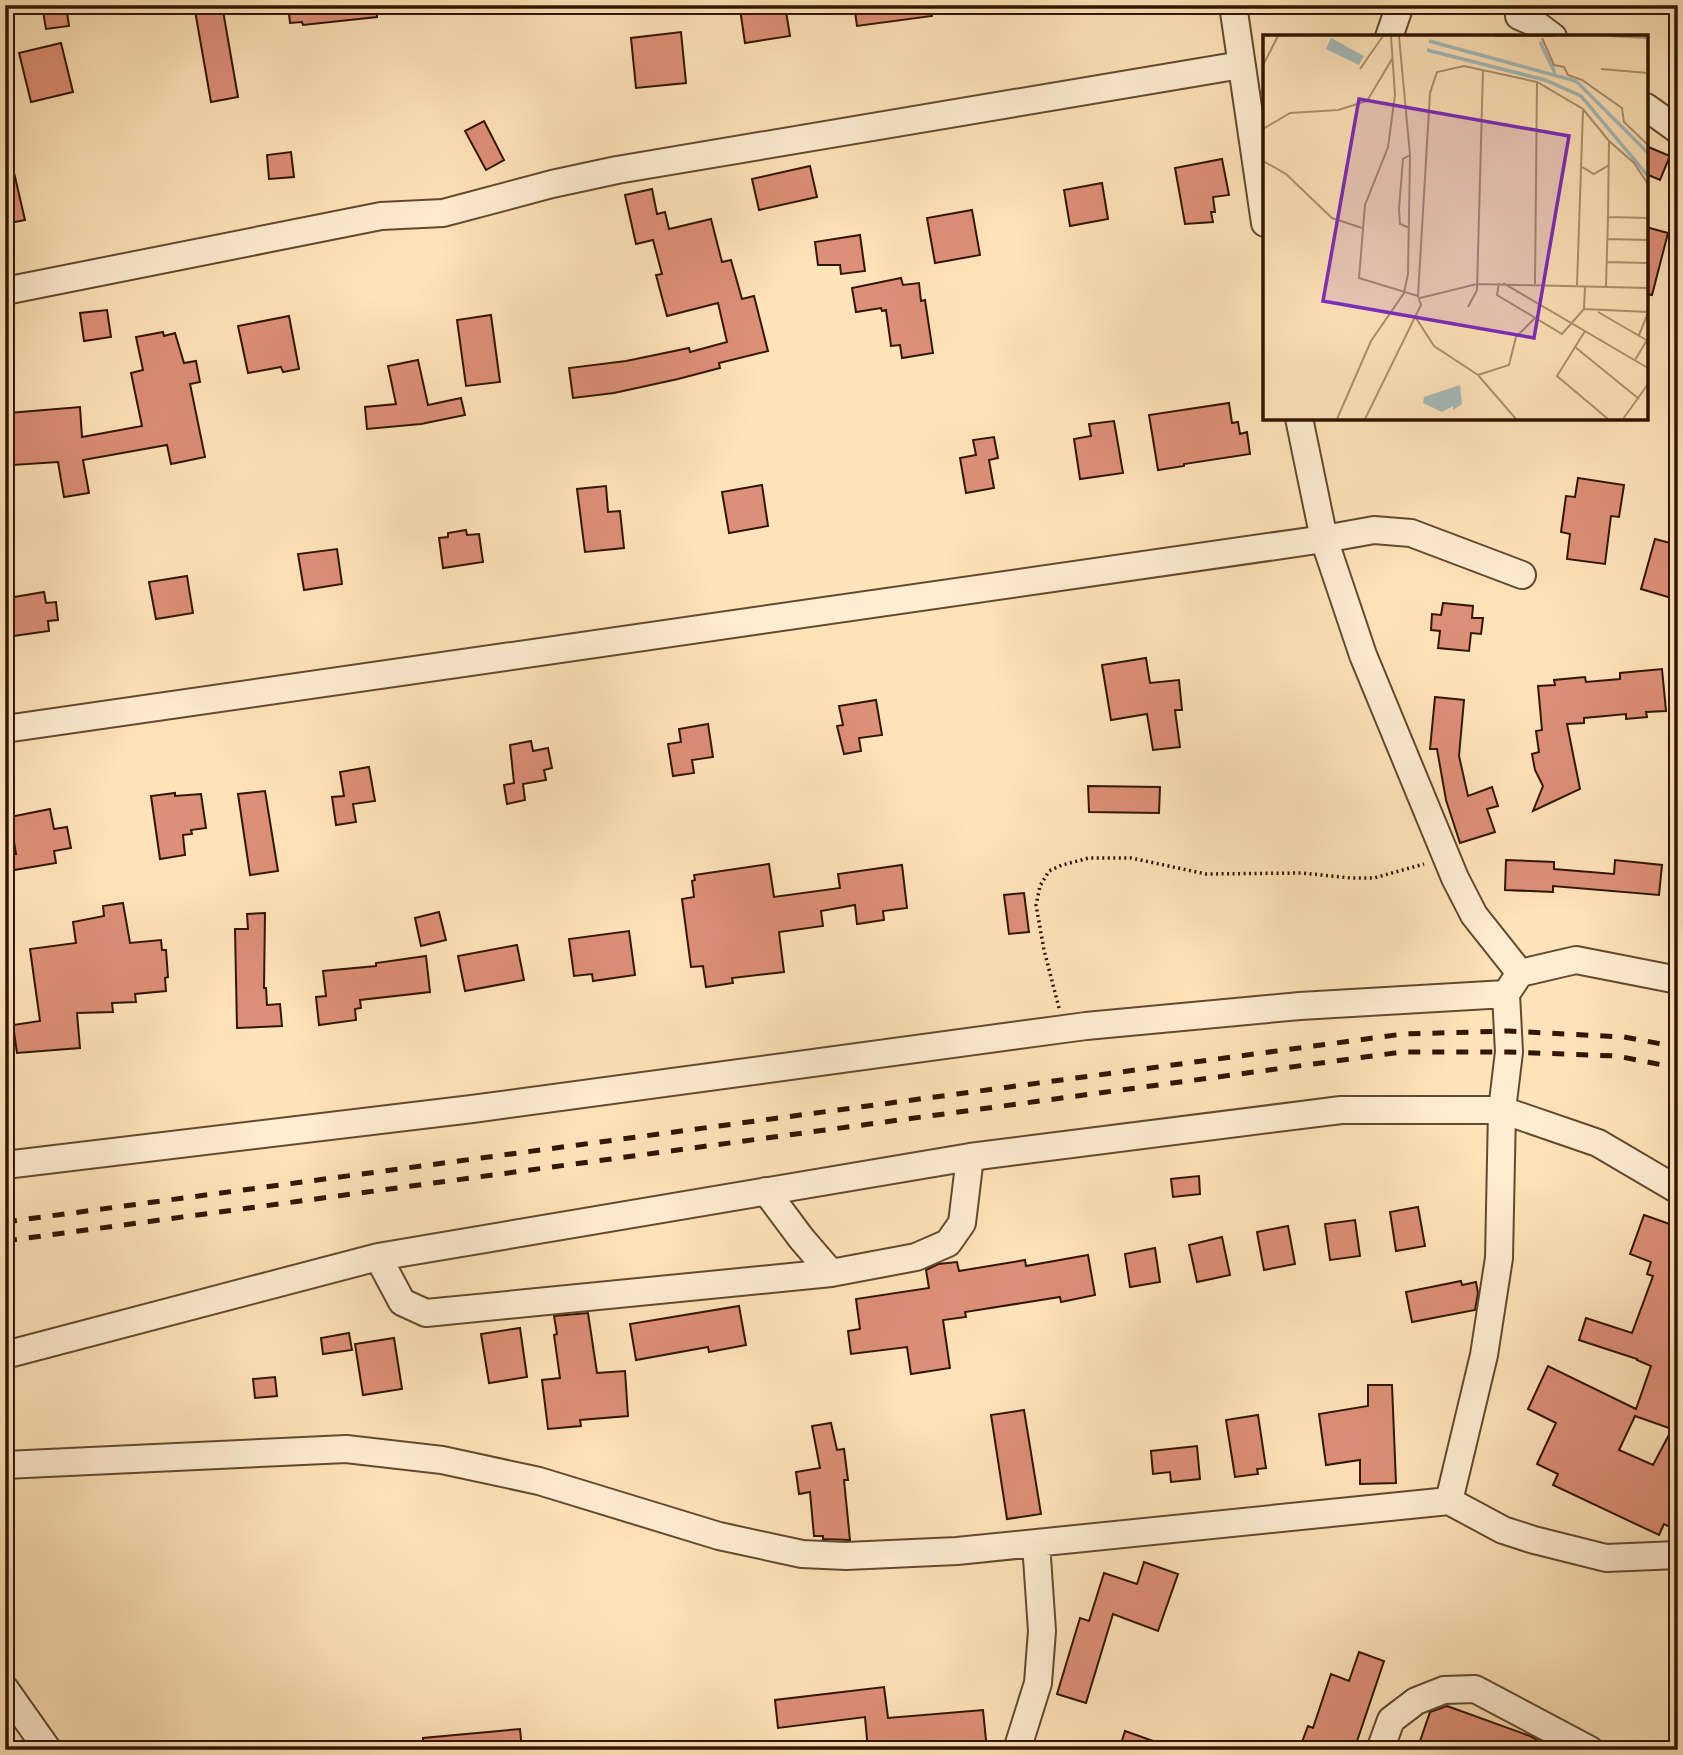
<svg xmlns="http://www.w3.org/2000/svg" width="1683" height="1755" font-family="'Old Standard TT',serif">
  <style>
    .building { fill: #de8f77; stroke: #311601; stroke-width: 2; fill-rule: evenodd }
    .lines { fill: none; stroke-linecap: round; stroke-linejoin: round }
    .minor-casing { stroke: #64492f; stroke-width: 30 }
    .path { stroke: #311601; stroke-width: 3.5; stroke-dasharray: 2 3.5; stroke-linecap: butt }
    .minor { stroke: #ffedd2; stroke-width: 26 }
    .rail { stroke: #311601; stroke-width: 5; stroke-dasharray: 12 12; stroke-linecap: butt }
    .inset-river { fill: none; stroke: #a4bbba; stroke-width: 3.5 }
    .inset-road { fill: none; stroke: #ad916f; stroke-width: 2 }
    .view { fill: #7b2cbf; fill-opacity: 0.15; stroke: #7b2cbf; stroke-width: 3.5 }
    .inset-edge { fill: none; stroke: #311601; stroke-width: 3.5 }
  </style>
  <rect width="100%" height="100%" fill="#ffe3b9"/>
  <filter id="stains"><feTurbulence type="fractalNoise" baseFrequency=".00286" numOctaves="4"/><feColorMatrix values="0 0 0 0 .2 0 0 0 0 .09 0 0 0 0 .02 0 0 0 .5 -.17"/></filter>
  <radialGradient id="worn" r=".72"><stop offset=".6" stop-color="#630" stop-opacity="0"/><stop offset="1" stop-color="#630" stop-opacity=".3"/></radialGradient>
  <path class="building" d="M 42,5 L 66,5 L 69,26 L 46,29 Z
    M 194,5 L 222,5 L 238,97 L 211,102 Z
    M 288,5 L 377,5 L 377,17 L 303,25 L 302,22 L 290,23 Z
    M 763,5 L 785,5 L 790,36 L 745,43 L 740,9 Z
    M 854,5 L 931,5 L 932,16 L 857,26 Z
    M 681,32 L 686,83 L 636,88 L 631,38 Z
    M 61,43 L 73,92 L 31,102 L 19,53 Z
    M 484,121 L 504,160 L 486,170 L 465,131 Z
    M 1646,146 L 1670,156 L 1660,180 L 1646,174 Z
    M 291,152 L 294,177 L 269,179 L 267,155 Z
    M 1222,159 L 1229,195 L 1213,197 L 1215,212 L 1211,212 L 1213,222 L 1185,224 L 1175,168 Z
    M 12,164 L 25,220 L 5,224 L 5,165 Z
    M 810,166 L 817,197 L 759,210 L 752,179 Z
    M 1102,183 L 1108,219 L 1070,226 L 1064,190 Z
    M 652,189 L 657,214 L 665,212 L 669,229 L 711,219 L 722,262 L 731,260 L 742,299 L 754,296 L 768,351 L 719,363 L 720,368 L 678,379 L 614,393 L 573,398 L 569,368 L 626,361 L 689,348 L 690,352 L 727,342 L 718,303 L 667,316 L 656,275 L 662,274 L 653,240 L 636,244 L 625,195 Z
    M 972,210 L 980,255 L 935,263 L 927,218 Z
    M 1646,227 L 1668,233 L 1652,295 L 1646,294 Z
    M 860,235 L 865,271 L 841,274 L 840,265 L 818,265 L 815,242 Z
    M 901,278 L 903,285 L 919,283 L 921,301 L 925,300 L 933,353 L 902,358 L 900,345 L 891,346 L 886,310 L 882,311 L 881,308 L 856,312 L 852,288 Z
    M 107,310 L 111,337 L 84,341 L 80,313 Z
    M 491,315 L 500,382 L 466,386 L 457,320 Z
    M 289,316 L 299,369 L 283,372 L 281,367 L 248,373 L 238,326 Z
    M 163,332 L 164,336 L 175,333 L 184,363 L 196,361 L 200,382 L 190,384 L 205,457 L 171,464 L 167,445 L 83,460 L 89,493 L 64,497 L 58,462 L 13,465 L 9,413 L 80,407 L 82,437 L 142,426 L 131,373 L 143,370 L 136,337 Z
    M 418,360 L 428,405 L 461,398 L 465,415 L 421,424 L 367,429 L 365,407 L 396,404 L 388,366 Z
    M 1229,403 L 1232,423 L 1238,422 L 1240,434 L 1247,432 L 1250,454 L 1184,464 L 1184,466 L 1158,470 L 1149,415 Z
    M 1114,421 L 1123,473 L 1080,479 L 1074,439 L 1091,436 L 1089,424 Z
    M 994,437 L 998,458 L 989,460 L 994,488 L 966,493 L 960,458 L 976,455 L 973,440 Z
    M 1578,478 L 1624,485 L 1619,517 L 1611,516 L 1605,564 L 1567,559 L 1570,534 L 1561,532 L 1566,496 L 1575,497 Z
    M 762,485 L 768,526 L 729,533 L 722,492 Z
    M 606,486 L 608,512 L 620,511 L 624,548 L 585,552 L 577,489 Z
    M 466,530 L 467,535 L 479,534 L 483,562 L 443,568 L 439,538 L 448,537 L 448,533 Z
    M 1655,539 L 1678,545 L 1678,600 L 1641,589 Z
    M 337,549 L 342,584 L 304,590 L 298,554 Z
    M 187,576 L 193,613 L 156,619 L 149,582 Z
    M 44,592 L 46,603 L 56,602 L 58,620 L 48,621 L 49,631 L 13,636 L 8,598 Z
    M 1443,603 L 1473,606 L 1472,618 L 1483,618 L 1481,634 L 1471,633 L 1469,651 L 1438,648 L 1440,631 L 1431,630 L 1432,614 L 1441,615 Z
    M 1146,658 L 1150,683 L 1179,680 L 1182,710 L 1175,710 L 1180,747 L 1153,750 L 1147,714 L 1111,720 L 1102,665 Z
    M 1662,669 L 1666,711 L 1646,712 L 1647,717 L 1626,719 L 1626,714 L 1584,718 L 1584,723 L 1567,724 L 1580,789 L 1533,811 L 1543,786 L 1535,770 L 1532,754 L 1539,752 L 1536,731 L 1542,730 L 1538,686 L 1555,685 L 1554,680 L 1585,677 L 1586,682 L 1620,679 L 1620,673 Z
    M 1435,697 L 1464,700 L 1459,756 L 1468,796 L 1492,787 L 1498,806 L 1487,809 L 1495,832 L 1460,843 L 1446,800 L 1437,749 L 1430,749 Z
    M 876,700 L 882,735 L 859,738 L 861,751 L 844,754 L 837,726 L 843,725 L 839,706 Z
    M 708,724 L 713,757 L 692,760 L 694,773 L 673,776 L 668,744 L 681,742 L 679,729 Z
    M 531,741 L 533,751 L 548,748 L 552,768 L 544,770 L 546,780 L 523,784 L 525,800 L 507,804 L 504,785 L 514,783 L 510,745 Z
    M 369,767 L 375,801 L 353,804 L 356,822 L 336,825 L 332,797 L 344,796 L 340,772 Z
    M 1088,786 L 1160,787 L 1159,813 L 1089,812 Z
    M 265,791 L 278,871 L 250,875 L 238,794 Z
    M 175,793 L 175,796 L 201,794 L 206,828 L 191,830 L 192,834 L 183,835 L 185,855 L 160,859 L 151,796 Z
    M 50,809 L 54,829 L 67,827 L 71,848 L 54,851 L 56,863 L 8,871 L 5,855 L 16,854 L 10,817 Z
    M 1506,860 L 1554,862 L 1554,869 L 1614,874 L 1615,860 L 1662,865 L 1659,895 L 1553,886 L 1553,892 L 1505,890 Z
    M 769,864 L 774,897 L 840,888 L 838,874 L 902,865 L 907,908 L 883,911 L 884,920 L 857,924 L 855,905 L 821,911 L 823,926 L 779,932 L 784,972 L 732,978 L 733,983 L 706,987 L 703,966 L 691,967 L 682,899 L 694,897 L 692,881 L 695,880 L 694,875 Z
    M 1024,893 L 1029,932 L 1009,934 L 1004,895 Z
    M 123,903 L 130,943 L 161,940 L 162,950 L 166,950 L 168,977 L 165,978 L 166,991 L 135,994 L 136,1002 L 112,1003 L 113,1012 L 77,1013 L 80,1048 L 17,1053 L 13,1025 L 40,1021 L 30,949 L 76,943 L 73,922 L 104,916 L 103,906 Z
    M 439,912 L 446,940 L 421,946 L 415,918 Z
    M 265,913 L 264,988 L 266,988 L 267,1005 L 280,1004 L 282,1026 L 237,1028 L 235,929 L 248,929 L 247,914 Z
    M 629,931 L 635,975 L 593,981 L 592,974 L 574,976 L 569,939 Z
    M 517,945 L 524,980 L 465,991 L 458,956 Z
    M 426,956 L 430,992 L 360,1000 L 361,1008 L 355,1009 L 356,1020 L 319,1025 L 316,997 L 326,996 L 323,971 L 376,966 L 376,963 Z
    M 1199,1176 L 1200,1194 L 1173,1197 L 1171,1179 Z
    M 1418,1207 L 1425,1246 L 1396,1251 L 1390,1212 Z
    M 1644,1215 L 1678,1227 L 1678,1515 L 1672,1528 L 1664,1524 L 1659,1535 L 1553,1485 L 1558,1474 L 1537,1464 L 1556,1423 L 1528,1409 L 1548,1366 L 1636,1409 L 1651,1366 L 1637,1360 L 1637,1359 L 1579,1340 L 1586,1318 L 1632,1333 L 1653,1276 L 1647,1274 L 1651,1262 L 1630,1254 ZM 1635,1416 L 1672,1429 L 1653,1465 L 1619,1450 Z
    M 1355,1220 L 1360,1256 L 1330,1260 L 1325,1224 Z
    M 1288,1226 L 1295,1264 L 1264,1270 L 1257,1232 Z
    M 1222,1237 L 1230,1275 L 1197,1282 L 1189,1245 Z
    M 1155,1248 L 1160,1282 L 1130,1287 L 1125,1254 Z
    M 1088,1255 L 1095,1295 L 1061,1302 L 1060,1297 L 965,1312 L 966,1317 L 943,1320 L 950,1368 L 911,1374 L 907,1347 L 851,1354 L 848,1331 L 860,1329 L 856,1299 L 929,1288 L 926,1270 L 938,1264 L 957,1262 L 959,1271 L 1025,1260 L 1026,1266 Z
    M 1461,1281 L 1462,1285 L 1476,1282 L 1478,1293 L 1475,1310 L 1412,1322 L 1406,1292 Z
    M 739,1306 L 746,1345 L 709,1352 L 708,1347 L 636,1360 L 630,1324 Z
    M 588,1313 L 597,1373 L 625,1371 L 628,1416 L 580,1420 L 581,1426 L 548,1429 L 542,1380 L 560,1378 L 554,1335 L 557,1334 L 554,1316 Z
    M 520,1328 L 527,1377 L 489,1383 L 481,1334 Z
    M 349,1333 L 352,1350 L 323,1354 L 321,1338 Z
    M 394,1338 L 402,1389 L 363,1395 L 355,1344 Z
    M 275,1377 L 277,1396 L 255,1398 L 253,1379 Z
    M 1368,1385 L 1392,1385 L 1396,1483 L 1360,1484 L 1360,1460 L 1326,1465 L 1319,1414 L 1368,1406 Z
    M 1024,1410 L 1041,1514 L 1007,1519 L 991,1415 Z
    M 1258,1415 L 1266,1468 L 1257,1469 L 1258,1474 L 1235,1477 L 1226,1420 Z
    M 831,1423 L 837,1450 L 844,1449 L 848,1480 L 844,1480 L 850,1540 L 823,1539 L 823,1536 L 814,1536 L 810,1492 L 799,1494 L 796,1472 L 820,1468 L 812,1426 Z
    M 1197,1446 L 1200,1479 L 1171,1482 L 1170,1472 L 1153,1474 L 1151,1451 Z
    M 1144,1562 L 1178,1574 L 1158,1631 L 1113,1614 L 1086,1703 L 1057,1694 L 1080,1618 L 1089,1621 L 1104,1573 L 1137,1584 Z
    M 1359,1652 L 1384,1661 L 1354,1750 L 1299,1750 L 1308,1726 L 1313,1728 L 1331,1674 L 1349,1681 Z
    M 884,1687 L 888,1718 L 983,1710 L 987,1750 L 868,1750 L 865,1717 L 778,1728 L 775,1700 Z
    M 1447,1706 L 1530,1736 L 1556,1750 L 1417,1750 L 1430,1712 Z
    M 520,1729 L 522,1750 L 423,1750 L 423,1738 Z
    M 1125,1731 L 1170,1747 L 1170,1750 L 1119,1750 Z"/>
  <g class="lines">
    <g class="minor-casing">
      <path id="minor" d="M 1233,5 L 1265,223
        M 1519,16 L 1533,22 L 1553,37
        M 1389,37 L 1400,5
        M 1646,107 L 1678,130
        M 5,291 L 381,216 L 443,213 L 552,184 L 617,170 L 1241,65
        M 1299,418 L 1324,539 L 1363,655 L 1455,878 L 1474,915 L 1520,973
        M 5,729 L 1324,539 L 1374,530 L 1411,533 L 1522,575
        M 5,1165 L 472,1109 L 1086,1026 L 1300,1006 L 1506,994
        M 766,1191 L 801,1238 L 831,1273
        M 378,1257 L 402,1302 L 426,1313 L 831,1273 L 916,1257 L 948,1243 L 962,1223 L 970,1157
        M 5,1355 L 378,1257 L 970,1157 L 1341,1110 L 1502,1110 L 1598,1143 L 1678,1190
        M 5,1465 L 346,1449 L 442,1460 L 539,1481 L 719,1536 L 802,1554 L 846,1556 L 957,1551 L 1449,1501 L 1503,1530 L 1534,1540 L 1606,1558 L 1678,1555
        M 1449,1501 L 1484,1355 L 1499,1258 L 1502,1110 L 1509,1052 L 1506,994 L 1520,973 L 1576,960 L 1678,980
        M 5,1689 L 48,1750
        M 1017,1750 L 1038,1683 L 1042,1631 L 1036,1543
        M 1380,1750 L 1391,1720 L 1416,1701 L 1444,1690 L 1475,1689 L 1590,1750"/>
    </g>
    <path class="path" d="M 1059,1008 L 1044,950 L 1036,905 L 1040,886 L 1049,871 L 1062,865 L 1089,858 L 1131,858 L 1206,874 L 1302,873 L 1351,878 L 1374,878 L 1424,864"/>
    <use href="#minor" class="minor"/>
    <path class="rail" d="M 5,1222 L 1403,1034 L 1508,1031 L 1624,1037 L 1678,1047
      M 5,1241 L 1402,1052 L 1509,1052 L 1617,1056 L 1678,1068"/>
  </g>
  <g transform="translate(1263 35)">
    <rect width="385" height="385" fill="#ffe3b9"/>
    <path d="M 68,3 L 101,21 L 96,30 L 63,14 ZM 197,350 L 199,369 L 190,375 L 190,371 L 179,377 L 160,368 L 161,362 Z" fill="#a4bbba"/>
    <path class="inset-river" d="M 166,6 L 313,46 L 385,118M 277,7 L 292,38M 164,15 L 282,45 L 318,61 L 385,141"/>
    <path class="inset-road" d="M 231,1 L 292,1M 347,1 L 385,3M 279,3 L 291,30 L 301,32 L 305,40 L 319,45 L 359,73 L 361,87 L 385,110M 0,30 L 15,1M 97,34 L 120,1M 338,34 L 385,38M 0,94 L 27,78 L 75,75 L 104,66 L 129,24M 0,126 L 23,139 L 69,183 L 99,193M 319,132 L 331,139 L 346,130M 345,182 L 346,106 L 371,128 L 385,149M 147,193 L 137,189 L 136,174 L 140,124 L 147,120M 344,204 L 385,205M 344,227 L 385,228M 236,248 L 234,260 L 299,299 L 321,274 L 322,251M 240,248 L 385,333M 272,249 L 274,47M 314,250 L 320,75M 343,251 L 345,182 L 385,183M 155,261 L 167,58 L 174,37 L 201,31 L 274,47 L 320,74 L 346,106M 157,263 L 214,249 L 385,253M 205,272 L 214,255 L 220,34M 321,274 L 385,277M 335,277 L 385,306M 153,283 L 171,311 L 215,340 L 253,384M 322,296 L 294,341 L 345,384M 376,300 L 385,278M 312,312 L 376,364M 372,325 L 384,305M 215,340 L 246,330 L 253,302 L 272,283M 74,384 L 108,306 L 141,258 L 145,239 L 147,120 L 136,1M 102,384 L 158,270 L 155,261 L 96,243 L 102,170 L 125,112 L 132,60 L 128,1M 360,384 L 385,349"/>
    <path class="view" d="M 96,64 L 306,101 L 271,303 L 60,266 Z"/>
    <rect width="385" height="385" class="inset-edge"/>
  </g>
  <rect width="1683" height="1755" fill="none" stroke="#ffe3b9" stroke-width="28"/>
  <rect x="7" y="7" width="1669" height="1741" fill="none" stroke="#311601" stroke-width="3.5"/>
  <rect x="14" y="14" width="1655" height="1727" fill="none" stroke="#311601" stroke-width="2"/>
  <rect width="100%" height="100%" filter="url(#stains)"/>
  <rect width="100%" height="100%" fill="url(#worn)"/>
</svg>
